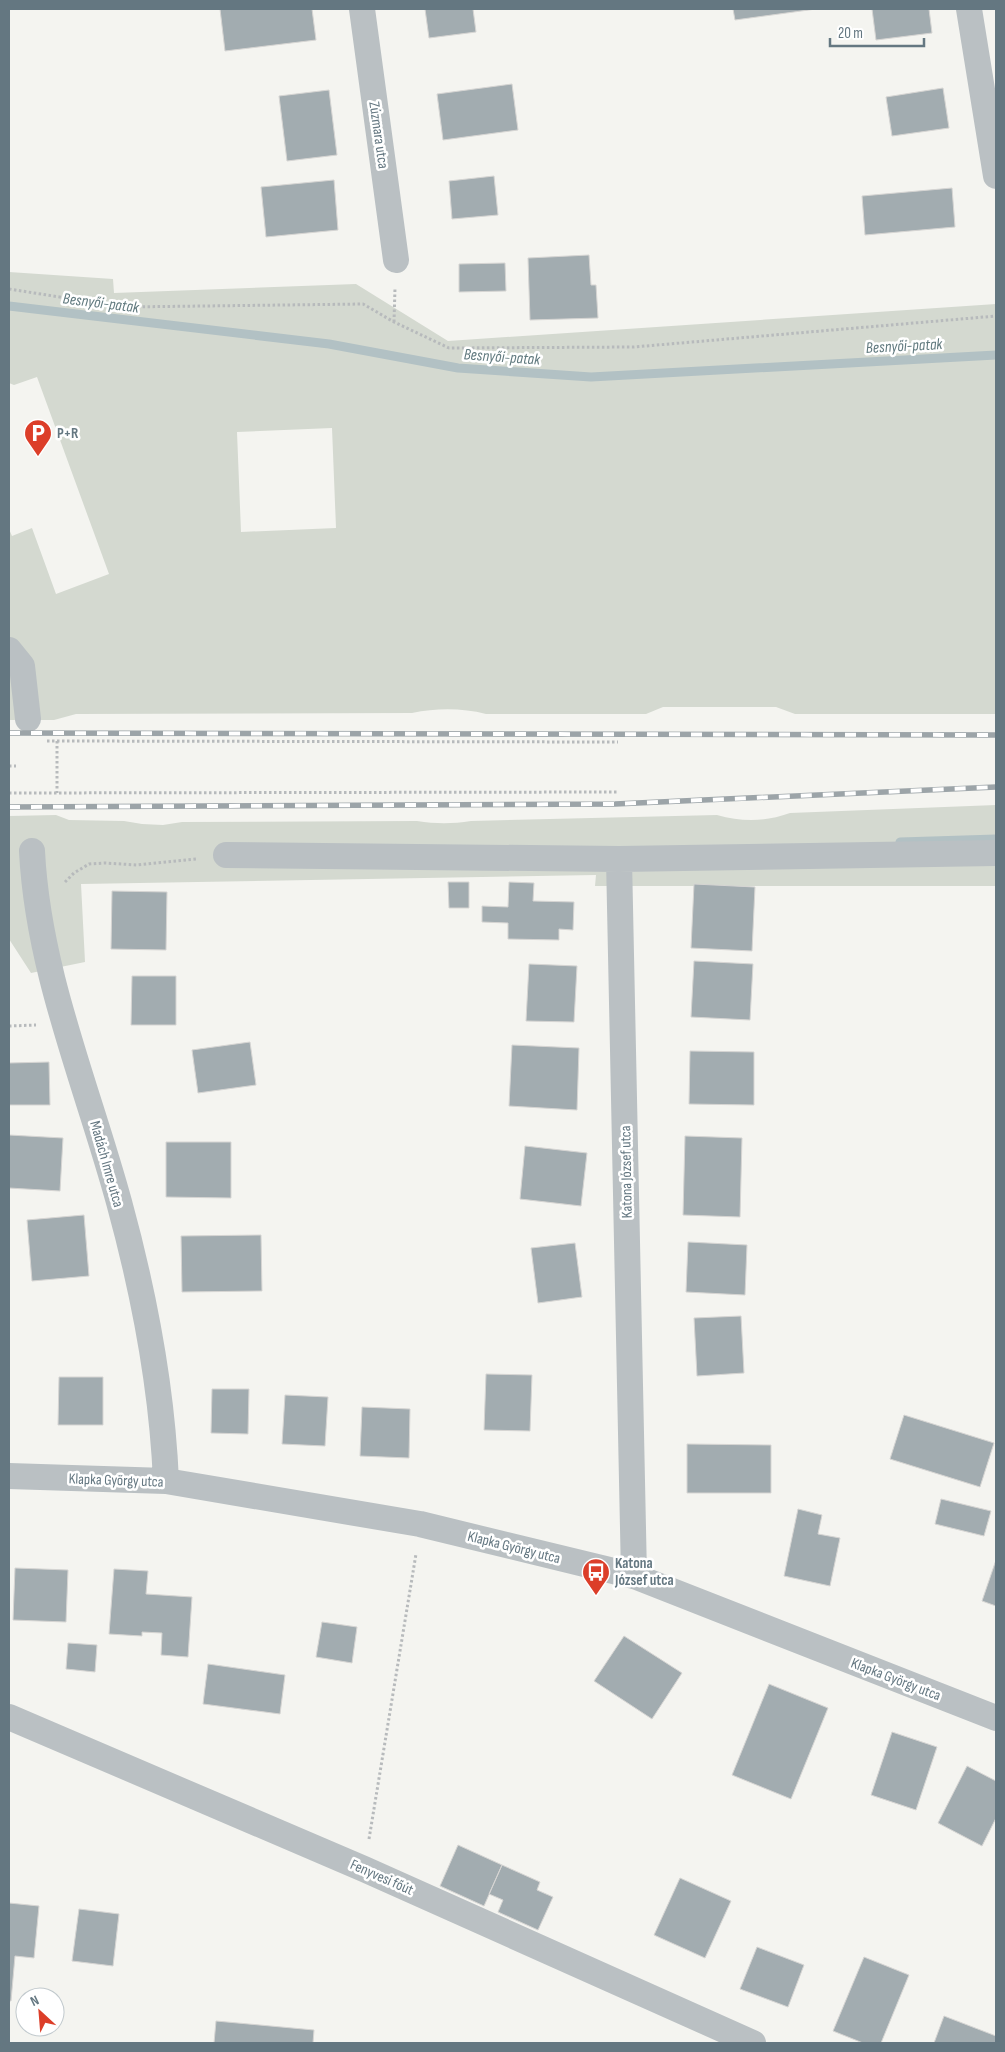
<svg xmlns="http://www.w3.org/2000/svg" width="1005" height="2052" font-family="'Sofia Sans Condensed',sans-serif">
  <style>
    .green { fill: #d4d9d0; fill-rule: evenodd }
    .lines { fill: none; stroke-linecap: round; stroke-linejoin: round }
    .stream { stroke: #b2c1c4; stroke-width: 9 }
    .building { fill: #a2acb0; stroke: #d6d5d3 }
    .path { stroke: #b7babc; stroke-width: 3; stroke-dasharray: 2.5 2.5; stroke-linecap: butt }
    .street { stroke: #bac0c3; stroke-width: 26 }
    .rail-casing { stroke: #9ca4a8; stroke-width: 5.5 }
    .rail { stroke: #fff; stroke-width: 4; stroke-dasharray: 11; stroke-linecap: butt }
    .labels { text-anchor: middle; stroke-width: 5; stroke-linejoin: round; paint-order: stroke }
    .street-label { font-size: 15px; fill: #647781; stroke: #fff }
    .poi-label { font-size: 15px; font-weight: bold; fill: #647781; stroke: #fff; text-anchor: start }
    .water-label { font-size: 16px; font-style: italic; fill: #60797e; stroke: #fff }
  </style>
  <rect width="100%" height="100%" fill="#f4f4f0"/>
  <path class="green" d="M 9,272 L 113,279 L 114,293 L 356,284 L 448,341 L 996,304 L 996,714 L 795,714 L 776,707 L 663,707 L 646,714 L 486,714 C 462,708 437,708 412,713 L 76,714 L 54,720 L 9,720 L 9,529 L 12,536 L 32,528 L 56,594 L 109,574 L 37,377 L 14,385 L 9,383 ZM 332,428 L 336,528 L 241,532 L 237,432 Z
    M 996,805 L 996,886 L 595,886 L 596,875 L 81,884 L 85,962 L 31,973 L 9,939 L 9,816 L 56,815 L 69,820 L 124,821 L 142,824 L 163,825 L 182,822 L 417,821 C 436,824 452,824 471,821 L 717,815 C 742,822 765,822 790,813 Z"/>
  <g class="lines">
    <path class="stream" d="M 9,306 L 329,344 L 458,368 L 591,377 L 996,355
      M 900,842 L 996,839"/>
  </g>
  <path class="building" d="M 220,9 L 312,9 L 316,40 L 225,51 Z
    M 425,9 L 473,9 L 476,32 L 429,38 Z
    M 733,9 L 816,9 L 735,20 Z
    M 872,9 L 929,9 L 932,33 L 876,40 Z
    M 512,84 L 518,130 L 443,140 L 437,94 Z
    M 943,88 L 949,128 L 892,136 L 886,97 Z
    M 329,90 L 337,155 L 287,161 L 279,96 Z
    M 494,176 L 498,215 L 452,219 L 449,181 Z
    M 334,180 L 338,230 L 266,237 L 261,187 Z
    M 952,188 L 955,227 L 865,235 L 862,196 Z
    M 589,255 L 591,285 L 596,285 L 598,318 L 530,320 L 528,258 Z
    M 505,263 L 506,291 L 459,292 L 459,264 Z
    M 448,882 L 469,882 L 469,908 L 449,908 Z
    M 509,882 L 534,883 L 533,901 L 574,902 L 573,930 L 559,929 L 559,940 L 508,939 L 508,923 L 482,922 L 482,906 L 508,907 Z
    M 694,884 L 755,887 L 752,951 L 691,948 Z
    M 112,891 L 167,892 L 166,950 L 111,949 Z
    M 694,961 L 753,964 L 750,1020 L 691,1017 Z
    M 529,964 L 577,966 L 574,1022 L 526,1021 Z
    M 132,976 L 176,976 L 176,1025 L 131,1025 Z
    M 250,1042 L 256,1085 L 198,1093 L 192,1050 Z
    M 512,1045 L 579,1048 L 577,1110 L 509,1106 Z
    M 690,1051 L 754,1052 L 754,1105 L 689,1104 Z
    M 49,1062 L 50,1105 L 9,1105 L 9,1063 Z
    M 9,1135 L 63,1138 L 60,1191 L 9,1188 Z
    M 685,1136 L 742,1138 L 740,1217 L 683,1215 Z
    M 166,1142 L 231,1142 L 231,1198 L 166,1197 Z
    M 525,1146 L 587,1153 L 581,1206 L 520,1199 Z
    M 84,1215 L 89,1276 L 32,1281 L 27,1220 Z
    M 261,1235 L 262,1291 L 182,1292 L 181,1236 Z
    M 688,1242 L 747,1245 L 745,1295 L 686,1292 Z
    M 575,1243 L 582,1297 L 538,1303 L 531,1248 Z
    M 741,1316 L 744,1373 L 697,1376 L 694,1318 Z
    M 486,1374 L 532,1375 L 530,1431 L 484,1430 Z
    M 59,1377 L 103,1377 L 103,1425 L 58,1425 Z
    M 212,1389 L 249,1389 L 248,1434 L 211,1433 Z
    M 285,1395 L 328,1397 L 325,1446 L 282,1444 Z
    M 362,1407 L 410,1409 L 409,1458 L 360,1456 Z
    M 904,1415 L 994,1443 L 980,1487 L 890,1459 Z
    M 687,1444 L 771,1445 L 771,1493 L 687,1493 Z
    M 941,1499 L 991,1511 L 984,1536 L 935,1524 Z
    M 798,1509 L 822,1515 L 818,1534 L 840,1538 L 830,1586 L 784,1576 Z
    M 996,1560 L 996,1606 L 982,1601 Z
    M 15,1568 L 68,1570 L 66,1622 L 13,1620 Z
    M 114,1569 L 148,1571 L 146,1594 L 192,1597 L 188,1657 L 161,1655 L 162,1633 L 142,1632 L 142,1636 L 109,1634 Z
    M 322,1622 L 357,1627 L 352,1663 L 316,1657 Z
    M 624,1636 L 682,1673 L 652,1719 L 594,1681 Z
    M 68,1643 L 97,1645 L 95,1672 L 66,1669 Z
    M 208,1664 L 285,1675 L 280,1714 L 203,1704 Z
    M 769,1684 L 828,1708 L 791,1799 L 732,1775 Z
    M 892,1732 L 937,1747 L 916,1810 L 871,1795 Z
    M 967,1766 L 996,1781 L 996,1818 L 982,1846 L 938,1823 Z
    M 458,1845 L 502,1865 L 484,1906 L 440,1886 Z
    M 502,1865 L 540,1882 L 537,1890 L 553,1897 L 538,1930 L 498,1912 L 503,1900 L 489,1894 Z
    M 680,1878 L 731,1901 L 705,1958 L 654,1935 Z
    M 9,1903 L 39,1906 L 34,1958 L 15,1956 L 11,2001 L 9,2001 Z
    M 79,1909 L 119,1914 L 113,1966 L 72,1961 Z
    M 757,1947 L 804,1965 L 788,2007 L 740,1989 Z
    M 864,1957 L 909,1975 L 881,2043 L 863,2043 L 833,2031 Z
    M 944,2016 L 996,2036 L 996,2043 L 934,2043 Z
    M 216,2021 L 314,2030 L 313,2043 L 214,2043 Z"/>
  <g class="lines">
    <path class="path" d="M 9,289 L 123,307 L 363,304 L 394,322 L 449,348 L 634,347 L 996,316
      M 394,322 L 395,288
      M 47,741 L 618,742
      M 57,741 L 57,793
      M 9,766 L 16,766
      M 9,793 L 619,792
      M 65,882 L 74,873 L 89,864 L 105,863 L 137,865 L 197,859
      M 9,1026 L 36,1025
      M 369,1839 L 416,1554"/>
    <path class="street" d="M 362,9 L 396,260
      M 969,9 L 996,176
      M 9,650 L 22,666 L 28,719
      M 32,851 C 38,972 87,1085 119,1202 C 144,1293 162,1387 166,1481
      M 226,855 L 619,859 L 996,853
      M 619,859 L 634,1576
      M 9,1476 L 166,1481 L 420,1524 L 634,1576 L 996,1718
      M 9,1717 L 364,1869 L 753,2043"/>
    <g class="rail-casing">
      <path id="rail" d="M 9,733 L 996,735
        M 9,807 L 615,804 L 996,787"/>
    </g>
    <use href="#rail" class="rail"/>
  </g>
  <defs>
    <g id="parking-pin" transform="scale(1.4375)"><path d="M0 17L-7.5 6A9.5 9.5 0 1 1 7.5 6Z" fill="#dc3e29" stroke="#fff"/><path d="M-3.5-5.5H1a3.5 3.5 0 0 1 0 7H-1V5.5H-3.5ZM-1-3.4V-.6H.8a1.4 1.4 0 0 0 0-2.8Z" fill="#fff"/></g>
    <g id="bus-pin" transform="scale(1.4375)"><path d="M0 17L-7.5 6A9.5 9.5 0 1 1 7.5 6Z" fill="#dc3e29" stroke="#fff"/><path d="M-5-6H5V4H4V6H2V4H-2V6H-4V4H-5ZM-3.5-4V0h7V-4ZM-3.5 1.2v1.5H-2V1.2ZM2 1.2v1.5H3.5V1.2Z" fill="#fff"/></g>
  </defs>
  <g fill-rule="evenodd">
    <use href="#parking-pin" x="38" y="433"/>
    <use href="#bus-pin" x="596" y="1572"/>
  </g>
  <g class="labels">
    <g class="street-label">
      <text transform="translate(379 135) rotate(82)" y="5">Zúzmara utca</text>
      <text transform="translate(107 1164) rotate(74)" y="5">Madách Imre utca</text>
      <text transform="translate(626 1172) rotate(-91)" y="5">Katona József utca</text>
      <text transform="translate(116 1480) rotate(2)" y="5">Klapka György utca</text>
      <text transform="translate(514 1547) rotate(14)" y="5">Klapka György utca</text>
      <text transform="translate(896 1679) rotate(21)" y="5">Klapka György utca</text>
      <text transform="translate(382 1877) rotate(24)" y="5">Fenyvesi főút</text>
    </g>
    <g class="poi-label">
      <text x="57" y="438">P+R</text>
      <text x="615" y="1568">Katona<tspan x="615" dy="17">József utca</tspan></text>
    </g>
    <g class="water-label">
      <text transform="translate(101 302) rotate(7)" y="6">Besnyői-patak</text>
      <text transform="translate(904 345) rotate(-3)" y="6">Besnyői-patak</text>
      <text transform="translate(502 356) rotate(4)" y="6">Besnyői-patak</text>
    </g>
  </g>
  <rect width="1005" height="2052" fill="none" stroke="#647781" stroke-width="20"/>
  <g transform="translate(40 2012) rotate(334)"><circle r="24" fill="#ffffff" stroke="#c1c9cd"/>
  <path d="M0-4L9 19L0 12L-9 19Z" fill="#dc3e29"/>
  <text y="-8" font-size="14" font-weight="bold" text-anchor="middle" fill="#647781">N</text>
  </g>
  <path d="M830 38v8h94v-8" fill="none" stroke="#647781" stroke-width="2.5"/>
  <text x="838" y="38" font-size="15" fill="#647781" stroke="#ffffff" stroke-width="4" paint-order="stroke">20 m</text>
</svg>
